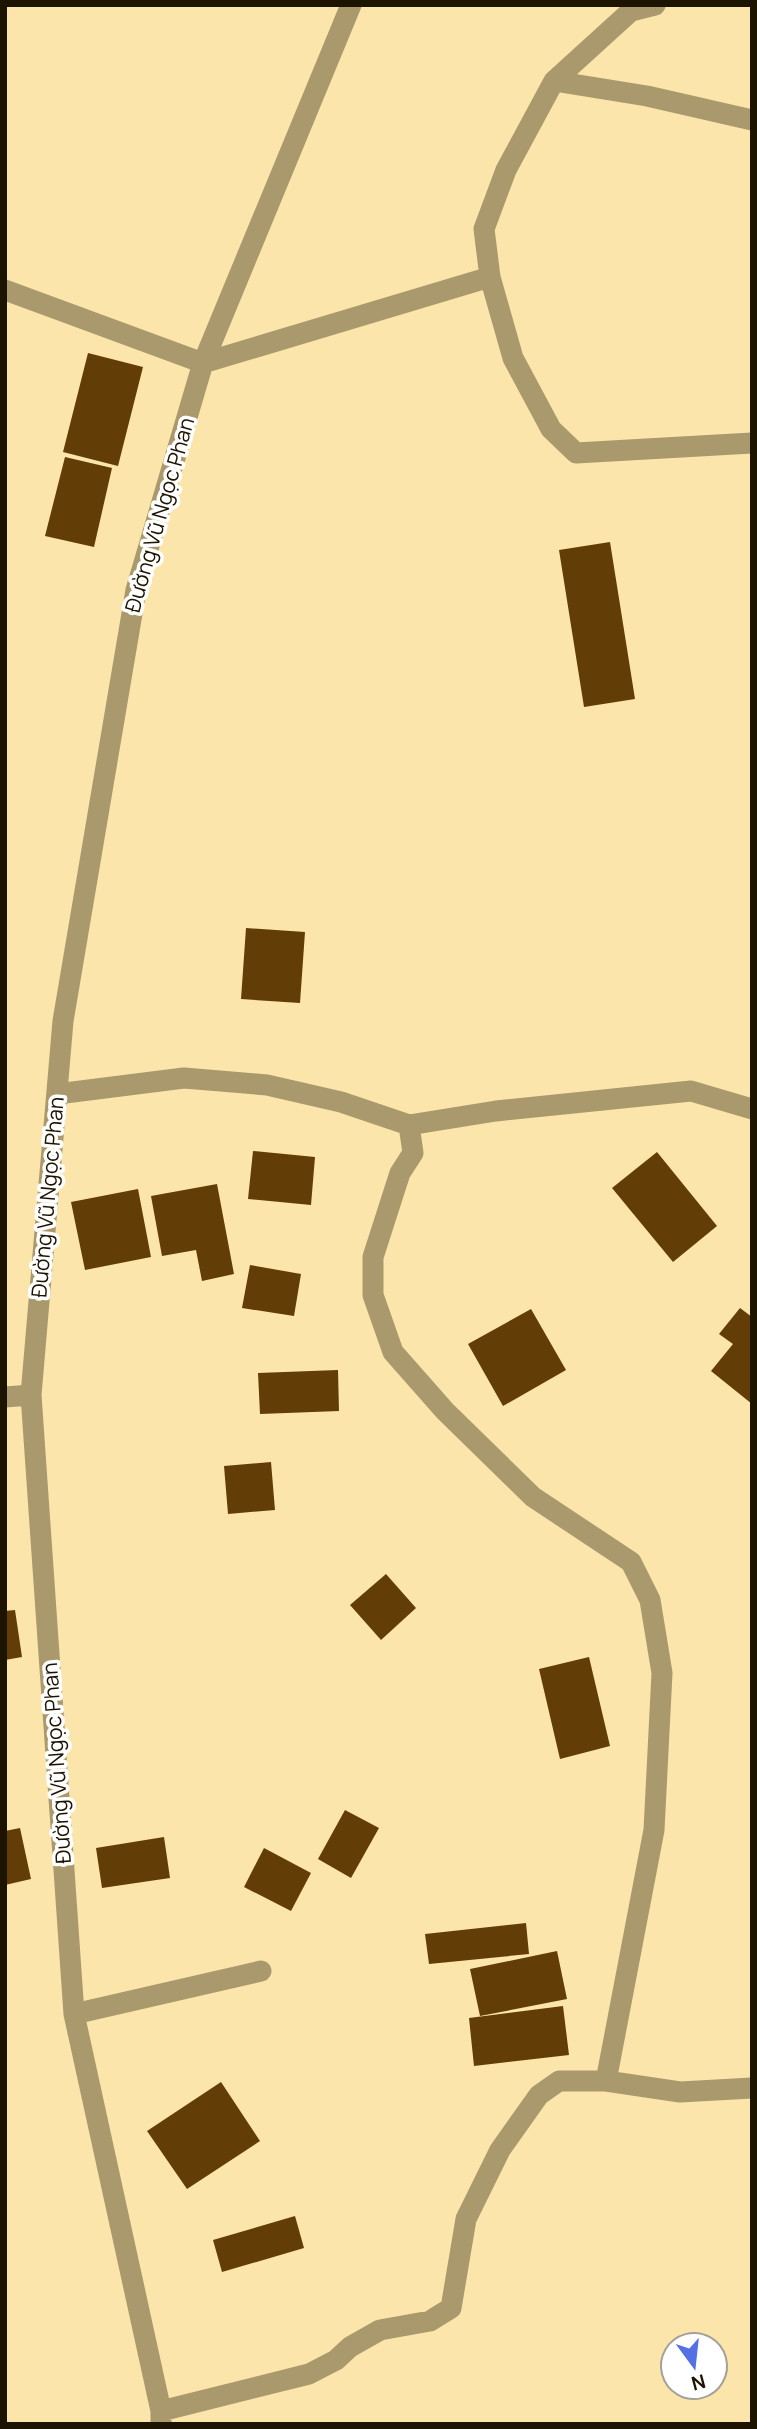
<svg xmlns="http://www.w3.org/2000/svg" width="757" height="2429" font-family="Manrope,sans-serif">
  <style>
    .building { fill: #623d06 }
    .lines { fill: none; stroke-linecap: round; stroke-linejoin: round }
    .minor { stroke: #a9996c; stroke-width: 21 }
    .labels { text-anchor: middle; stroke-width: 7; stroke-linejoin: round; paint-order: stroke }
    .street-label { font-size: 21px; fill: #1c1400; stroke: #fff }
  </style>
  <rect width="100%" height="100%" fill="#fbe5aa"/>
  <path class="building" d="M 88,353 L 143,367 L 118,466 L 63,452 Z
    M 65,457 L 112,468 L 94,547 L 45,536 Z
    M 610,542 L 635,699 L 584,707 L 559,550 Z
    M 246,928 L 305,932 L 300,1003 L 241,999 Z
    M 253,1151 L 315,1157 L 311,1205 L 248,1199 Z
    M 657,1152 L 717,1226 L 673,1262 L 612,1188 Z
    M 217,1184 L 234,1274 L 202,1281 L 196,1250 L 162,1256 L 151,1196 Z
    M 138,1189 L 151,1257 L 85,1270 L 71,1202 Z
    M 250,1265 L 301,1274 L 294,1316 L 242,1308 Z
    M 740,1308 L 752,1317 L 752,1404 L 711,1371 L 733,1344 L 719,1334 Z
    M 531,1309 L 566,1370 L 503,1406 L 468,1344 Z
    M 338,1370 L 339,1411 L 260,1414 L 258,1373 Z
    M 271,1462 L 275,1510 L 228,1514 L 224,1466 Z
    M 386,1574 L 416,1608 L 381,1640 L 350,1605 Z
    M 15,1610 L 22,1657 L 5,1660 L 5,1611 Z
    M 589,1657 L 610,1746 L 560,1759 L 539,1669 Z
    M 345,1810 L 379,1828 L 351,1878 L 318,1859 Z
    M 20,1828 L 31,1879 L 5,1885 L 5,1831 Z
    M 164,1837 L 170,1878 L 102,1888 L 96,1848 Z
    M 264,1848 L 311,1873 L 291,1911 L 244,1887 Z
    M 526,1923 L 529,1954 L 429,1964 L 425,1934 Z
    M 557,1951 L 567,1999 L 480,2016 L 470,1969 Z
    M 563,2006 L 569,2055 L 474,2066 L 469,2018 Z
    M 221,2082 L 260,2141 L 187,2189 L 147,2131 Z
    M 295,2216 L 304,2248 L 222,2272 L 213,2240 Z"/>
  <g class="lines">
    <path class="minor" d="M 655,5 L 631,11 L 554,81 L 506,170 L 484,229 L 490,277 L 513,358 L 551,429 L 576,453 L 752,443
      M 554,81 L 647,96 L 752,120
      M 5,290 L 203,363 L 490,277
      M 57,1094 L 184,1078 L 267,1085 L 341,1102 L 409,1125 L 496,1111 L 691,1091 L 752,1109
      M 409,1125 L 413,1153 L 400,1173 L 373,1257 L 373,1295 L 393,1352 L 445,1411 L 533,1497 L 631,1562 L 650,1600 L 662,1673 L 654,1830 L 606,2081
      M 5,1397 L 31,1395
      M 74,2014 L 261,1971
      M 161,2411 L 309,2374 L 336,2360 L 350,2347 L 380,2330 L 430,2321 L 451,2308 L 466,2219 L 500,2150 L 539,2095 L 559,2081 L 606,2081 L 680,2092 L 752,2088
      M 161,2424 L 161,2411 L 74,2014 L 31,1395 L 63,1021 L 136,590 L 203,363 L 351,5"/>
  </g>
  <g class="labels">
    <g class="street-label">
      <text transform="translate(160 515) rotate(-74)" y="7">Đường Vũ Ngọc Phan</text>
      <text transform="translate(48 1197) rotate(-85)" y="7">Đường Vũ Ngọc Phan</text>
      <text transform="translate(57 1763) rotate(-94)" y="7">Đường Vũ Ngọc Phan</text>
    </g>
  </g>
  <rect width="757" height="2429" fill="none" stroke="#1c1400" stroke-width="14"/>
  <g transform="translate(694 2366) rotate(165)"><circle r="33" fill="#ffffff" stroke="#a4a199" stroke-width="2"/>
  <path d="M0-5L12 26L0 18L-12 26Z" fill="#556fe4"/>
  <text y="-10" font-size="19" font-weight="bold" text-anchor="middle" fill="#1c1400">N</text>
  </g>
</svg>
